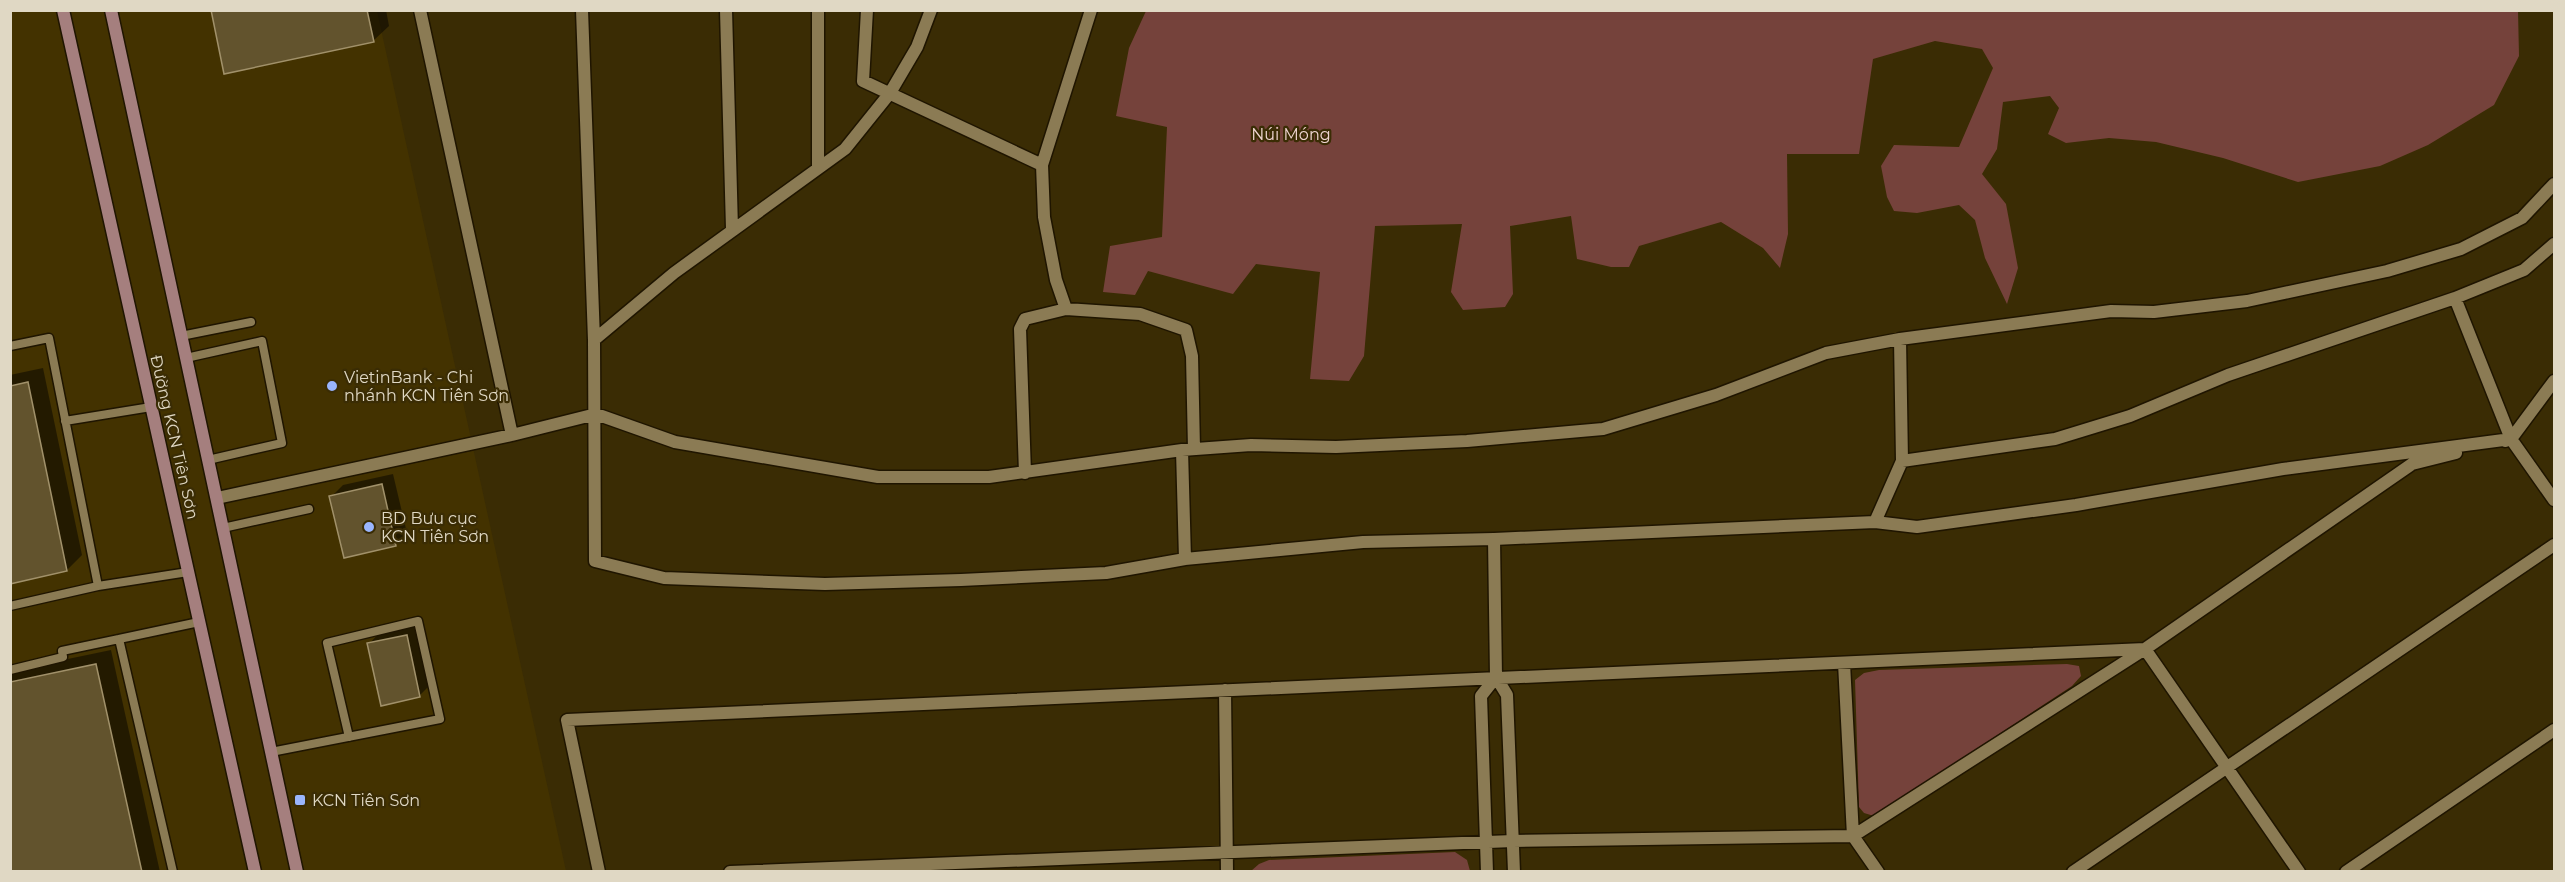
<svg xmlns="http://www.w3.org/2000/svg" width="2565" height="882" font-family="Montserrat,sans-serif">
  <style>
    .built { fill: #433200 }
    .green { fill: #75423b }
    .shadow { fill: #0007 }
    .building { fill: #62532d; stroke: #a1916a; stroke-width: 1.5 }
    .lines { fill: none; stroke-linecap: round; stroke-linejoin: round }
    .service-casing { stroke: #1f1500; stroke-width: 11 }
    .minor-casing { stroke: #1f1500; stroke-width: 15 }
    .secondary-casing { stroke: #1f1500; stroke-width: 15 }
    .service { stroke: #8b7b54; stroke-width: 8 }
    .minor { stroke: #8b7b54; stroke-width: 12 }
    .secondary { stroke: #a57f7e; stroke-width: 12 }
    .poi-dot { fill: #9ab5fd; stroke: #3a2c04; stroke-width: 2 }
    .labels { text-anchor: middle; stroke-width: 4.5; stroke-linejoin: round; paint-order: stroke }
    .park-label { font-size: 16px; fill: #f0d6d2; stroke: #3a2c04 }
    .poi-label { font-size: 16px; fill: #e0d8c4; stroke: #3a2c04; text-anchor: start }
    .street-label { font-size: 16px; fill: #e0d8c4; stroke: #3a2c04 }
  </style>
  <rect width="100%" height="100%" fill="#3a2c04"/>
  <path class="built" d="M 10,11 L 377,11 L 566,871 L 11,871 Z"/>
  <path class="green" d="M 1146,11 L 2518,10 L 2519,56 L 2494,105 L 2428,145 L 2380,166 L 2298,182 L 2223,158 L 2156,142 L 2109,138 L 2066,143 L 2048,134 L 2059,108 L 2050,96 L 2003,102 L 1997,149 L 1982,174 L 2006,204 L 2018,268 L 2007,304 L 1985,258 L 1975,220 L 1959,205 L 1917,213 L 1894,211 L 1887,197 L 1881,166 L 1894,145 L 1959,147 L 1993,68 L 1982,49 L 1935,41 L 1873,59 L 1859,154 L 1787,154 L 1788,234 L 1780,268 L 1763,248 L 1721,222 L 1639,246 L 1629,267 L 1611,267 L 1577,259 L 1571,216 L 1510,226 L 1513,294 L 1505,307 L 1463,310 L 1451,292 L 1462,224 L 1375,226 L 1364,356 L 1349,381 L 1310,379 L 1320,272 L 1256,264 L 1233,294 L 1148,271 L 1135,295 L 1103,292 L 1110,246 L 1162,237 L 1167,127 L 1116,116 L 1129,48 Z
    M 2067,664 L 2079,666 L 2081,676 L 2072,686 L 1874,816 L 1864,813 L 1859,807 L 1855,680 L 1864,673 L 1879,670 Z
    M 1455,852 L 1467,860 L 1470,871 L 1251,871 L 1259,864 L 1269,860 Z"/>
  <path class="shadow" d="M 212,10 L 386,10 L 389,26 L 373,41 Z
    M 43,368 L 82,555 L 67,570 L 10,582 L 10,375 Z
    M 393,474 L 407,533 L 395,544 L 331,497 L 343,485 Z
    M 418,624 L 431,684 L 419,696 L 369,644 L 380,632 Z
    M 111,650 L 160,872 L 10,872 L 10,671 Z"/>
  <path class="building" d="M 211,10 L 367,10 L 374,42 L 224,74 Z
    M 28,382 L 67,571 L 10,584 L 10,386 Z
    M 382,484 L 396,546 L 344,558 L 329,496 Z
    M 407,635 L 420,697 L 381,706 L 367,643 Z
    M 96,664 L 142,872 L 10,872 L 10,682 Z"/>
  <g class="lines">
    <g class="service-casing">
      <path id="service" d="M 181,336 L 251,322
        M 10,346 L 49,338 L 98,586
        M 186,358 L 262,341 L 282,443 L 208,460
        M 65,421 L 151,407
        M 223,528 L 309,509
        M 10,606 L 98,586 L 188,572
        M 119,639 L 199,622
        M 10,670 L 63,657 L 62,651 L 119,639 L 173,872
        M 271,752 L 440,719 L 418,621 L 327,643 L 349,737"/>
    </g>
    <g class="minor-casing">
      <path id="minor" d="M 420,10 L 512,435
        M 582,10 L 594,340 L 595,561 L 664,578 L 825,584 L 961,580 L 1106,573 L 1185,559 L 1363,542 L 1494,539 L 1875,522 L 1917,527 L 2076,505 L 2283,469 L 2511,439
        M 726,10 L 732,229
        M 867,10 L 863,81 L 1042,165
        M 1091,10 L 1042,165 L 1044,217 L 1056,280 L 1066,309 L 1140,314 L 1186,330 L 1192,356 L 1194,449
        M 818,168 L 818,10
        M 2554,244 L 2524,270 L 2455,298 L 2511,439 L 2554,500
        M 1900,339 L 1902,461
        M 594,340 L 674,273 L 845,149 L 890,93 L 917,47 L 931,10
        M 2505,441 L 2511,439 L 2554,381
        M 1182,450 L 1185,559
        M 1025,473 L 1020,329 L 1025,319 L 1066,309
        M 217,498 L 512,435 L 596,414 L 675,442 L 878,477 L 989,477 L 1182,450 L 1251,445 L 1336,447 L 1467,441 L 1603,429 L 1716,395 L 1826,353 L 1900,339 L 2111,311 L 2154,312 L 2247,301 L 2387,271 L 2461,249 L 2522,218 L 2554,184
        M 1875,522 L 1902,461 L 2055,439 L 2130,416 L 2228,375 L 2455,298
        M 1494,539 L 1496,677 L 1507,695 L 1514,872
        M 1844,663 L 1853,836 L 1878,872
        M 1225,690 L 1227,872
        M 599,872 L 567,720 L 2145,649 L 2299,872
        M 730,872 L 1513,841 L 1853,836 L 2145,649 L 2412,464 L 2456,453
        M 1487,872 L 1481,696 L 1496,677
        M 2073,872 L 2554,545
        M 2346,872 L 2554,730"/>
    </g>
    <g class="secondary-casing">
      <path id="secondary" d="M 63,10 L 255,872
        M 111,10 L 297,872"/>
    </g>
    <use href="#service" class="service"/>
    <use href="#minor" class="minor"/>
    <use href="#secondary" class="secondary"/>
  </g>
  <g class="poi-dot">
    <circle cx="332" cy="386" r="6"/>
    <circle cx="369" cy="527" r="6"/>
    <rect x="294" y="794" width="12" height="12" rx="3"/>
  </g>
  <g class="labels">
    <g class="park-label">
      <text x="1291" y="140">Núi Móng</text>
    </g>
    <g class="poi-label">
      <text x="344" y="383">VietinBank - Chi<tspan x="344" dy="18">nhánh KCN Tiên Sơn</tspan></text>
      <text x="381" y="524">BD Bưu cục<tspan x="381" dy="18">KCN Tiên Sơn</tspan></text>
      <text x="312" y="806">KCN Tiên Sơn</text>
    </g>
    <g class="street-label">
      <text transform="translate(175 437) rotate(77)" y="6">Đường KCN Tiên Sơn</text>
    </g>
  </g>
  <rect width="2565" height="882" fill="none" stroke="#e0d8c4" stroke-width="24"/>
</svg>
